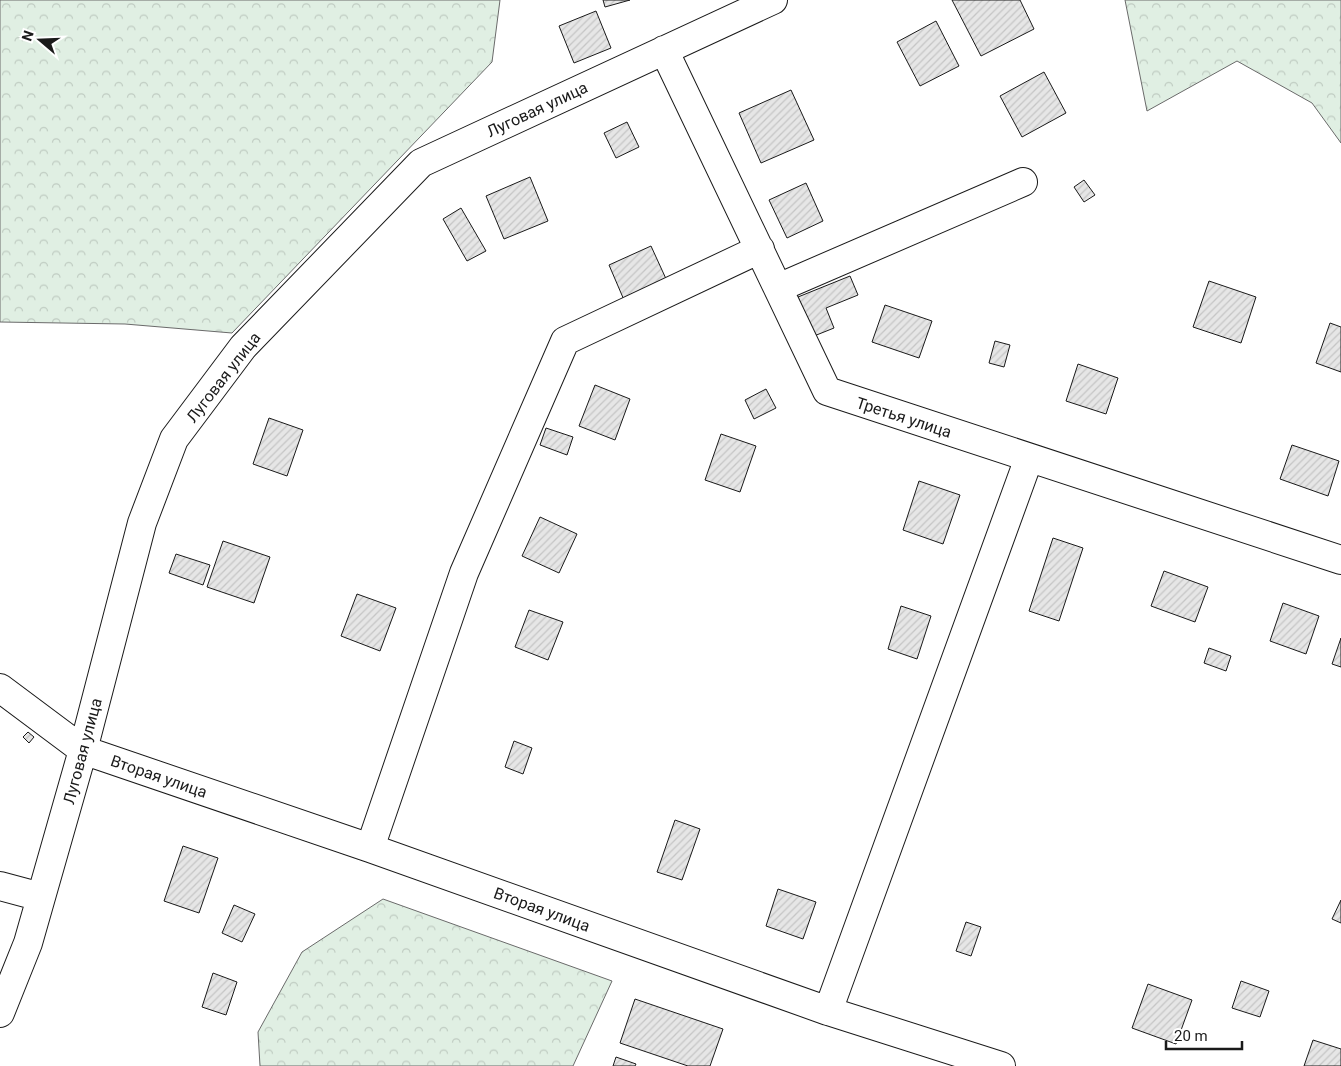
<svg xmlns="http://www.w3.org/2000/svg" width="1341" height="1066" font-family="Roboto,sans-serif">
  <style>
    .forest { fill: url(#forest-crowns); stroke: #6a6a6a }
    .building { fill: url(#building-hatch); stroke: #1a1a1a }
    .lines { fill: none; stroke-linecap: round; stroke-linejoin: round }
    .minor-casing { stroke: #1a1a1a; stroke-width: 30 }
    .minor { stroke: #fff; stroke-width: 28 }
    .labels { text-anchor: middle; stroke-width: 4; stroke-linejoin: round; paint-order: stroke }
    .street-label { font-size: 16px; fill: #1a1a1a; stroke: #fff }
  </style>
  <defs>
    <pattern id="forest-crowns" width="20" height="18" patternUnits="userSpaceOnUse" patternTransform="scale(1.25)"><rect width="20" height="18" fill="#e0efe3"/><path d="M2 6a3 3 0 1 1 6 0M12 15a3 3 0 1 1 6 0" fill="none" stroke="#c0ccc2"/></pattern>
    <pattern id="building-hatch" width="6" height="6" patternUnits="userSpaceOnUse" patternTransform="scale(1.25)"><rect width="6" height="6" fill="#e6e6e6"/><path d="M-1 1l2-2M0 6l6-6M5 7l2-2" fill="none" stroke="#c5c5c5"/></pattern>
  </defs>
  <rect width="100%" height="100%" fill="#fff"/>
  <path class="forest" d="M 0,0 L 500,0 L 492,62 L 232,333 L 125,324 L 0,322 Z
    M 1125,0 L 1341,0 L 1341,143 L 1312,103 L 1237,61 L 1147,111 Z
    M 383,899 L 612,981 L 573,1066 L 260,1066 L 258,1032 L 302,952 Z"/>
  <path class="building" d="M 603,0 L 630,0 L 605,7 Z
    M 952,0 L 1020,0 L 1034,29 L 981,56 Z
    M 596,11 L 611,48 L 574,63 L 559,26 Z
    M 936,21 L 959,66 L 920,86 L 897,42 Z
    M 1044,72 L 1066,113 L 1022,137 L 1000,96 Z
    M 791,90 L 814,140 L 761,163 L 739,113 Z
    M 627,122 L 639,147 L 616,158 L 604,133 Z
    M 530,177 L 548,221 L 504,239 L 486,196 Z
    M 1084,180 L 1095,195 L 1084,202 L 1074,187 Z
    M 806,183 L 823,221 L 787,238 L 769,200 Z
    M 461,208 L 486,251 L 467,261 L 443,219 Z
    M 651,246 L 667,281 L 624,300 L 609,265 Z
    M 850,276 L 858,295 L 826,308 L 834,328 L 814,336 L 798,297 Z
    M 1209,281 L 1256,297 L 1241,343 L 1193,327 Z
    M 885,305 L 932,321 L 919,358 L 872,342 Z
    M 1330,323 L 1341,327 L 1341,372 L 1316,363 Z
    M 995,341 L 1010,345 L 1004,367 L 989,363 Z
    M 1078,364 L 1118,378 L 1106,414 L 1066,401 Z
    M 595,385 L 630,399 L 615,440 L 579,426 Z
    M 766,389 L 776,408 L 754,419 L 745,400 Z
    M 269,418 L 303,430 L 287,476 L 253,464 Z
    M 546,428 L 573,437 L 567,455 L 540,445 Z
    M 721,434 L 756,446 L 740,492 L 705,480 Z
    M 1292,445 L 1339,461 L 1328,496 L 1280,479 Z
    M 919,481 L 960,495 L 943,544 L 903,530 Z
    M 540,517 L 577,534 L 559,573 L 522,556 Z
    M 1053,538 L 1083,548 L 1059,621 L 1029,611 Z
    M 223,541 L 270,557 L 254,603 L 207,587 Z
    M 176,554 L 210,565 L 203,585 L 169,573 Z
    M 1164,571 L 1208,587 L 1195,622 L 1151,606 Z
    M 357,594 L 396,608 L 380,651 L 341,636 Z
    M 1283,603 L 1319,616 L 1306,654 L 1270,641 Z
    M 901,606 L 931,616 L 917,659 L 888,649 Z
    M 529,610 L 563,622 L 548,660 L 515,647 Z
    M 1341,638 L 1341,667 L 1332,664 Z
    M 1209,648 L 1231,656 L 1226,671 L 1204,663 Z
    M 28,732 L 34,737 L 29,743 L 23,737 Z
    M 514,741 L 532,748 L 523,774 L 505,767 Z
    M 675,820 L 700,829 L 682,880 L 657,872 Z
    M 183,846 L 218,858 L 199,913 L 164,901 Z
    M 778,889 L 816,902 L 803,939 L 766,926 Z
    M 1341,900 L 1341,923 L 1332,919 Z
    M 234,905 L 255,914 L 242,942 L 222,933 Z
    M 966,922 L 981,927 L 971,956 L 956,951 Z
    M 213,973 L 237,982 L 226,1015 L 202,1007 Z
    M 1241,981 L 1269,991 L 1260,1017 L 1232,1008 Z
    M 1148,984 L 1192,1000 L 1176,1044 L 1132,1028 Z
    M 635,999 L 723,1029 L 710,1066 L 688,1066 L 620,1043 Z
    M 1313,1040 L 1341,1049 L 1341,1066 L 1304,1066 Z
    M 616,1057 L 636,1064 L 635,1066 L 613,1066 Z"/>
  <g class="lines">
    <g class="minor-casing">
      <path id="minor" d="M 664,50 L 827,391 L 1341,560
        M 778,288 L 1023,182
        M 0,688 L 83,750 L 370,848 L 828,1011 L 1001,1066
        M 370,848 L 464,573 L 565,341 L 760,249
        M 0,886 L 41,897
        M 828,1011 L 1029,458
        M 0,1013 L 28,943 L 83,750 L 142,523 L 174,439 L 243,347 L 421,163 L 773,0"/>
    </g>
    <use href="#minor" class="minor"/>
  </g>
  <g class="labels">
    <g class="street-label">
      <text transform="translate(537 109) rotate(-25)" y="6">Луговая улица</text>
      <text transform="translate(223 377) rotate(-52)" y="6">Луговая улица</text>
      <text transform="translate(904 417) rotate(18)" y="6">Третья улица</text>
      <text transform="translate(82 751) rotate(-75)" y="6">Луговая улица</text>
      <text transform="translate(159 776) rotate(19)" y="6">Вторая улица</text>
      <text transform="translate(542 909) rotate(20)" y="6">Вторая улица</text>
    </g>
  </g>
  <g transform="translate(40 40) rotate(289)" stroke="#ffffff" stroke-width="4" paint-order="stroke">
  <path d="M0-4L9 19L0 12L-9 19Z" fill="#1a1a1a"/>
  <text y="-8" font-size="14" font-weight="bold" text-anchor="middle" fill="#1a1a1a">N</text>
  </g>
  <path d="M1166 1041v8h76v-8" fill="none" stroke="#1a1a1a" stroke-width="2.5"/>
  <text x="1174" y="1041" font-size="15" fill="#1a1a1a" stroke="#ffffff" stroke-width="4" paint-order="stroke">20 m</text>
</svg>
